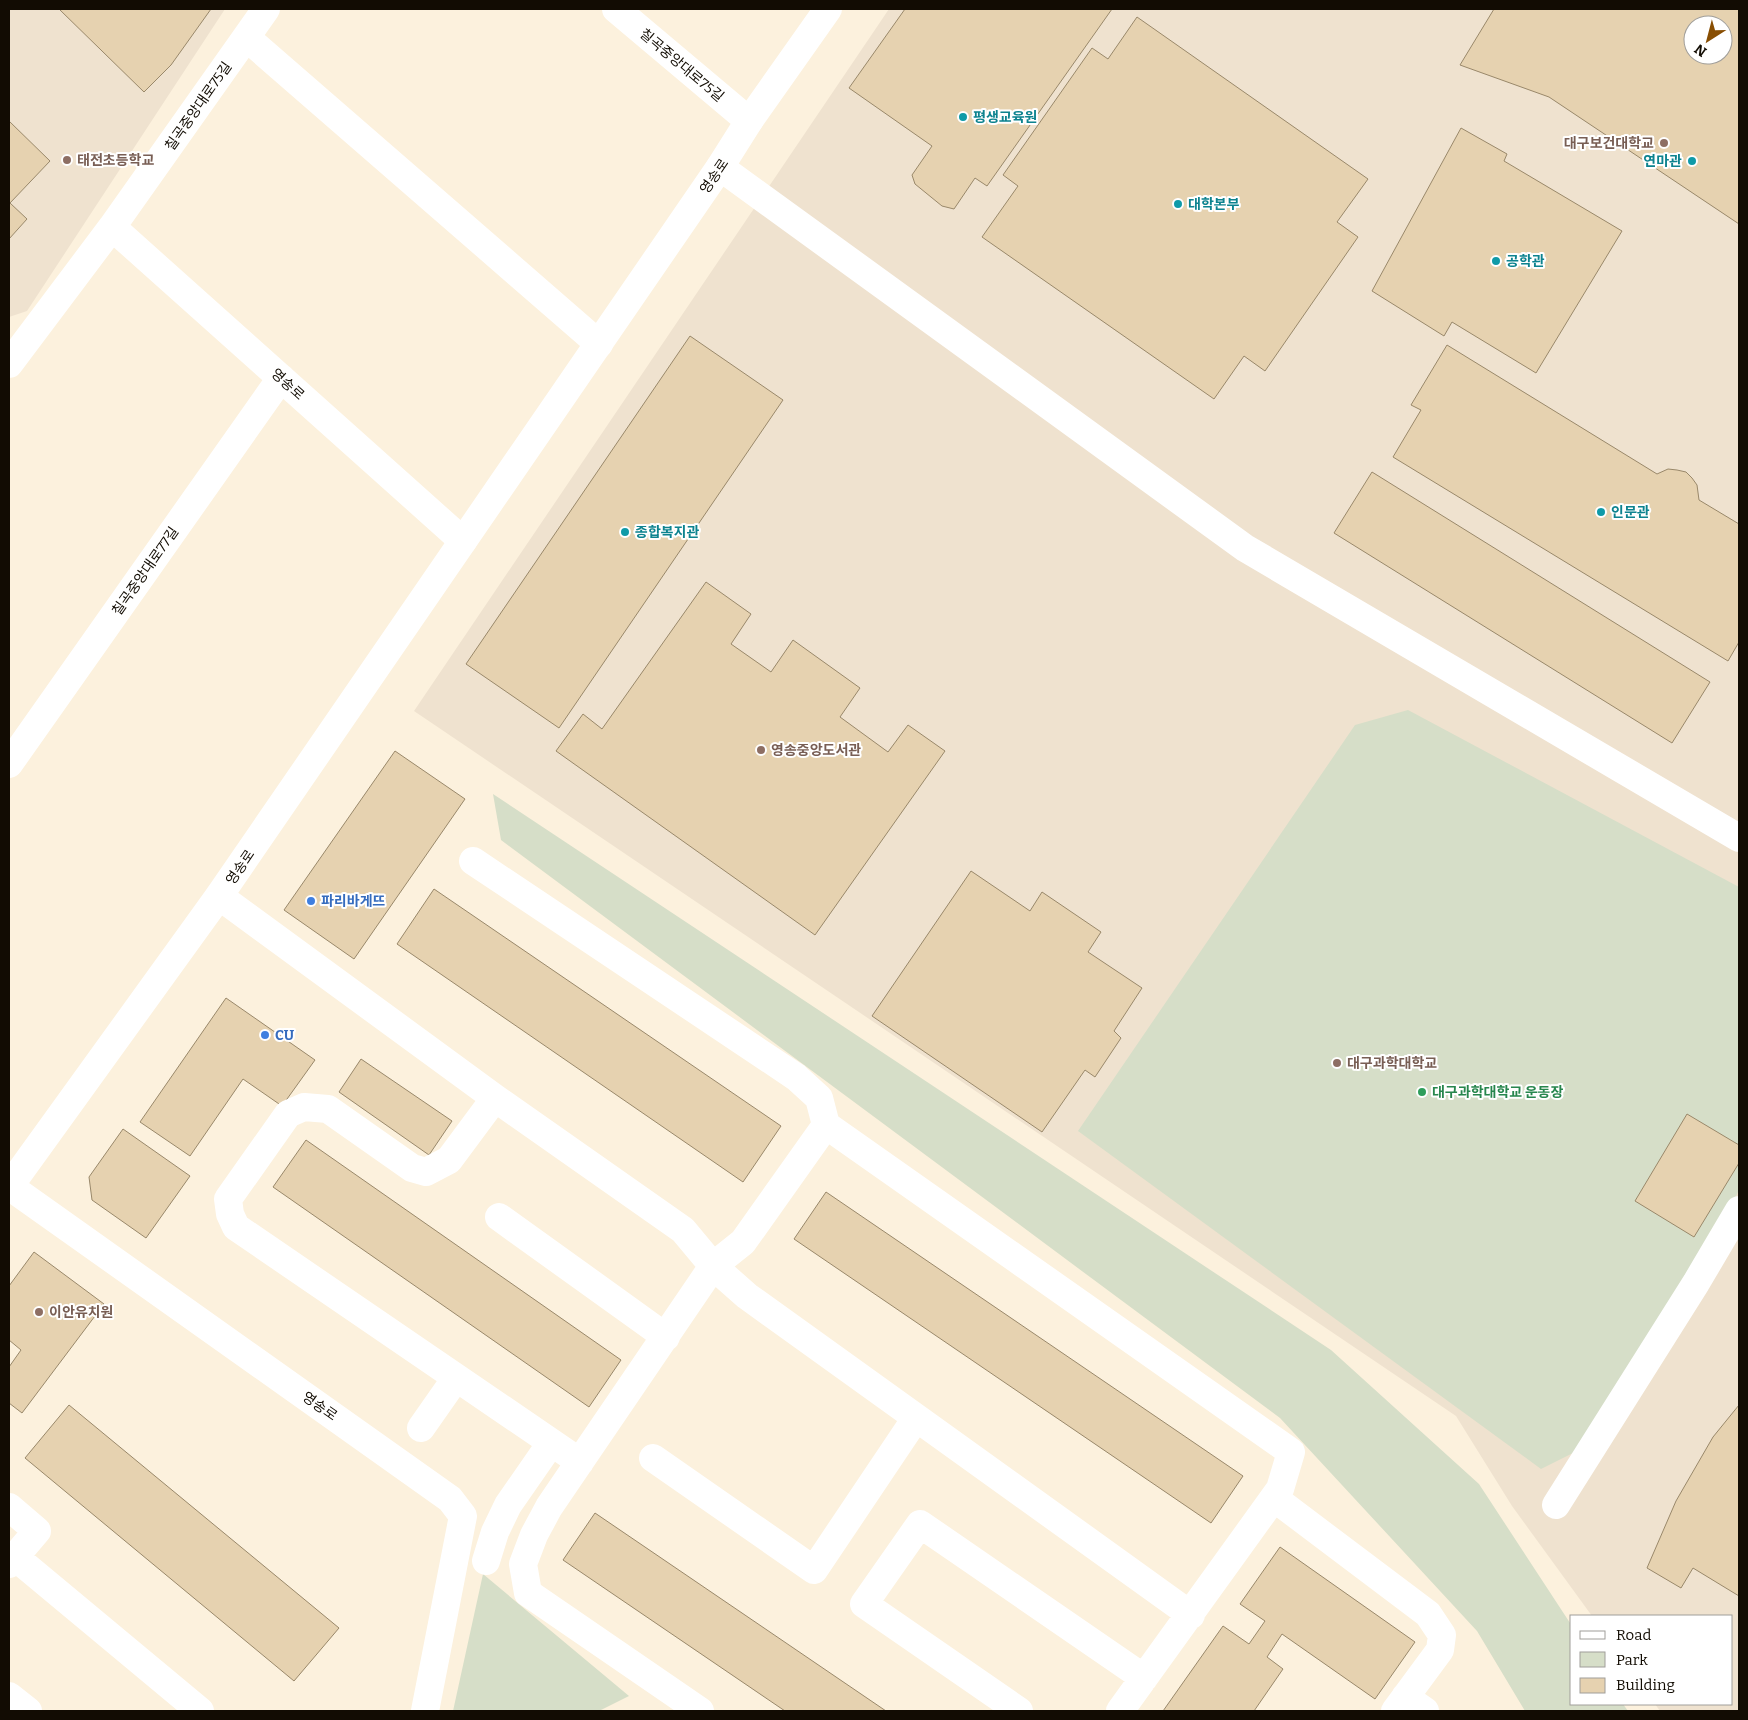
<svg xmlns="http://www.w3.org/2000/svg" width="1748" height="1720" font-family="Bitter,'Noto Sans KR',serif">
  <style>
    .education { fill: #efe2cf; fill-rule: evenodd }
    .green { fill: #d6dec8 }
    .building { fill: #e6d2b0; stroke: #99886a; fill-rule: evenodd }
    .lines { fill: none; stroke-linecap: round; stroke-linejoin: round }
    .minor { stroke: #fff; stroke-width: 28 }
    .major { stroke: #fff; stroke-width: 28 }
    .culture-dot { fill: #0f9aa8; stroke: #fff; stroke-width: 2 }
    .education-dot { fill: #8d6e63; stroke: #fff; stroke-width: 2 }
    .shop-dot { fill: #3f7fe0; stroke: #fff; stroke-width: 2 }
    .leisure-dot { fill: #2e9e5b; stroke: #fff; stroke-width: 2 }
    .labels { text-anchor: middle; stroke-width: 4; stroke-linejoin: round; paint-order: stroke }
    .street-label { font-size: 14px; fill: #120c03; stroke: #fff }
    .culture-label { font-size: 14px; font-weight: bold; fill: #0d838f; stroke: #fff; text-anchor: start }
    .education-label { font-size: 14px; font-weight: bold; fill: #785e54; stroke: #fff; text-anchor: start }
    .shop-label { font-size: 14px; font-weight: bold; fill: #366cbe; stroke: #fff; text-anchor: start }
    .leisure-label { font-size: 14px; font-weight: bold; fill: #27864d; stroke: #fff; text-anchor: start }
  </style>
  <rect width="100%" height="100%" fill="#fcf1dd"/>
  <path class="education" d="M 9,9 L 225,9 L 27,311 L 9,317 Z
    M 889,9 L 1739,9 L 1739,1711 L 1660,1711 L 1655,1704 L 1732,1704 L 1732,1616 L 1592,1616 L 1512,1506 L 1456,1416 L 414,711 ZM 1693,25 L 1723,25 L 1723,55 L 1693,55 Z"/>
  <path class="green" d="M 1408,710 L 1739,887 L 1739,1190 L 1730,1208 L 1577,1451 L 1541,1469 L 1078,1131 L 1355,725 Z
    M 493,794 L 1331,1350 L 1479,1484 L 1572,1626 L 1572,1704 L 1623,1704 L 1628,1711 L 1525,1711 L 1477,1631 L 1280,1418 L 501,840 Z
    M 483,1574 L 629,1696 L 599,1711 L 453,1711 Z"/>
  <path class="building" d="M 59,9 L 211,9 L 171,65 L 144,92 Z
    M 905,9 L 1112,9 L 987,186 L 975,178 L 954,209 L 942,206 L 915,184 L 912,175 L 932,146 L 849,88 Z
    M 1494,9 L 1739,9 L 1739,224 L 1549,97 L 1460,65 ZM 1693,25 L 1723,25 L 1723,55 L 1693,55 Z
    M 1137,17 L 1368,179 L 1337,222 L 1358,237 L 1265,371 L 1244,356 L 1214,399 L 982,237 L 1018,186 L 1003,175 L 1092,48 L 1108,59 Z
    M 9,121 L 50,161 L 10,203 L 27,219 L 9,239 Z
    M 1461,128 L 1507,154 L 1504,161 L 1622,231 L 1536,373 L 1452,322 L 1444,336 L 1372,291 Z
    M 690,336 L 783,400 L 559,728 L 466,664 Z
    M 1447,345 L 1657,474 L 1668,469 L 1677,470 L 1686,472 L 1692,478 L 1697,485 L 1699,500 L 1739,524 L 1739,642 L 1728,661 L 1393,457 L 1421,410 L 1411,405 Z
    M 1372,472 L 1710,682 L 1672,743 L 1334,533 Z
    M 706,582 L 751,614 L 731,644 L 771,672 L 793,640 L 860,688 L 840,717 L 888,752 L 908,725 L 945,751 L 815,935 L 556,751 L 583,714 L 602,729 Z
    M 395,751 L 465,799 L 354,959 L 284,910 Z
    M 971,871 L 1030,911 L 1042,892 L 1101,932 L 1088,952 L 1142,988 L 1114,1031 L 1121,1038 L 1095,1077 L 1085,1070 L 1042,1132 L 872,1016 Z
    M 434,889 L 781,1126 L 743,1182 L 397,944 Z
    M 226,998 L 315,1060 L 282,1106 L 243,1079 L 190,1156 L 140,1122 Z
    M 361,1059 L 452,1121 L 429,1155 L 339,1092 Z
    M 1687,1114 L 1739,1145 L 1739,1163 L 1694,1237 L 1635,1201 Z
    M 123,1129 L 190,1176 L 146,1238 L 92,1200 L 89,1177 Z
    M 306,1140 L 621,1360 L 589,1407 L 273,1187 Z
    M 826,1192 L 1243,1476 L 1211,1523 L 794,1239 Z
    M 34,1252 L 104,1304 L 22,1413 L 9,1403 L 9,1367 L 21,1350 L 9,1340 L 9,1286 Z
    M 69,1405 L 339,1628 L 294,1681 L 25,1458 Z
    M 1739,1405 L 1739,1596 L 1693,1568 L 1681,1588 L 1647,1568 L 1676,1501 L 1713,1437 Z
    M 595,1513 L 886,1711 L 785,1711 L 563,1560 Z
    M 1280,1547 L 1415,1642 L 1375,1699 L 1282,1634 L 1267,1657 L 1283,1669 L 1254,1711 L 1163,1711 L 1223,1626 L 1249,1644 L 1265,1621 L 1240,1604 Z"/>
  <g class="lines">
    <path class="minor" d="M 616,9 L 749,121
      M 247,38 L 599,344
      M 720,167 L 1245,548 L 1739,838
      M 112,227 L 463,541
      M 9,364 L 112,227 L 266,9
      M 9,764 L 281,378
      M 473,861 L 796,1077 L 819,1098 L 826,1125 L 1291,1452 L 1280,1489 L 1120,1711
      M 219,896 L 495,1098 L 683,1230 L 713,1266 L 747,1296 L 1191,1615
      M 495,1098 L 449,1160 L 426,1172 L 412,1168 L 328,1109 L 304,1107 L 288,1114 L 228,1199 L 230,1214 L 236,1227 L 580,1462
      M 9,1186 L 450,1499 L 463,1516 L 425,1711
      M 499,1217 L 666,1337
      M 421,1428 L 456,1378
      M 653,1458 L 814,1570 L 916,1418
      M 1274,1498 L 1428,1614 L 1442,1635 L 1440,1650 L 1395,1711
      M 1556,1505 L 1696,1283 L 1739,1210
      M 9,1507 L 37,1531 L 9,1564
      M 15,1557 L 200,1711
      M 486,1561 L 495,1532 L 508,1505 L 551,1443
      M 9,1696 L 28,1711
      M 1405,1697 L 1425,1711
      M 700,1711 L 528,1593 L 523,1564 L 534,1535 L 549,1507 L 713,1266 L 743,1242 L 826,1125
      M 1019,1711 L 864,1604 L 920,1524 L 1144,1678"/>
    <path class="major" d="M 9,1187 L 219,896 L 720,167 L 749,121 L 828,9"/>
  </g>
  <g class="culture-dot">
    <circle cx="963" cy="117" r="5"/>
    <circle cx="1692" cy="161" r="5"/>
    <circle cx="1178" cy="204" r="5"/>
    <circle cx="1496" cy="261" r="5"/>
    <circle cx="1601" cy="512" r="5"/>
    <circle cx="625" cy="532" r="5"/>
  </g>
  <g class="education-dot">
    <circle cx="1664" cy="143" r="5"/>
    <circle cx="67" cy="160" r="5"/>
    <circle cx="761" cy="750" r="5"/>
    <circle cx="1337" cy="1063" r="5"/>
    <circle cx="39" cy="1312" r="5"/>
  </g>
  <g class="shop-dot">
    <circle cx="311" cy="901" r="5"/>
    <circle cx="265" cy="1035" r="5"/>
  </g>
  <circle class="leisure-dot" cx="1422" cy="1092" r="5"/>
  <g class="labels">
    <g class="street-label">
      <text transform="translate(682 65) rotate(40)" y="5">칠곡중앙대로75길</text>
      <text transform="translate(198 106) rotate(-55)" y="5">칠곡중앙대로75길</text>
      <text transform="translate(714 176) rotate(-56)" y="5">영송로</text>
      <text transform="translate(288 384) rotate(42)" y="5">영송로</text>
      <text transform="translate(145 571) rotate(-55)" y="5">칠곡중앙대로77길</text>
      <text transform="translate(240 867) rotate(-56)" y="5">영송로</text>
      <text transform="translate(320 1406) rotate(35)" y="5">영송로</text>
    </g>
    <g class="culture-label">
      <text x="973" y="122">평생교육원</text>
      <text x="1682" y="166" text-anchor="end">연마관</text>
      <text x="1188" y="209">대학본부</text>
      <text x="1506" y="266">공학관</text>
      <text x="1611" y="517">인문관</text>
      <text x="635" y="537">종합복지관</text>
    </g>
    <g class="education-label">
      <text x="1654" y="148" text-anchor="end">대구보건대학교</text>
      <text x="77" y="165">태전초등학교</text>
      <text x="771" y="755">영송중앙도서관</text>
      <text x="1347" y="1068">대구과학대학교</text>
      <text x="49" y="1317">이안유치원</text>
    </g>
    <g class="shop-label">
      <text x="321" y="906">파리바게뜨</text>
      <text x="275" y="1040">CU</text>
    </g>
    <g class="leisure-label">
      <text x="1432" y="1097">대구과학대학교 운동장</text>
    </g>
  </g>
  <rect width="1748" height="1720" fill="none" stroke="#120c03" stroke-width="20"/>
  <rect x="1570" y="1615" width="162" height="90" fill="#ffffff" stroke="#a09e9a"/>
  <rect x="1580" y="1631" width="25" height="8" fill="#ffffff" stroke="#a09e9a"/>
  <text x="1616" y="1640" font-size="15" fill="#120c03">Road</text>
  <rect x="1580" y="1652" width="25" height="15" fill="#d6dec8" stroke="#a09e9a"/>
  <text x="1616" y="1665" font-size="15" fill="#120c03">Park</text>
  <rect x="1580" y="1678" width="25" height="15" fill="#e6d2b0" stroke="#a09e9a"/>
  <text x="1616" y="1690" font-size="15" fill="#120c03">Building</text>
  <g transform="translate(1708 40) rotate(216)"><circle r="24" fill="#ffffff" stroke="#a09e9a"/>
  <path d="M0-4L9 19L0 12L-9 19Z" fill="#884e03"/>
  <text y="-8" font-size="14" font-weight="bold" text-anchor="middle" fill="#120c03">N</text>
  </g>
</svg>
